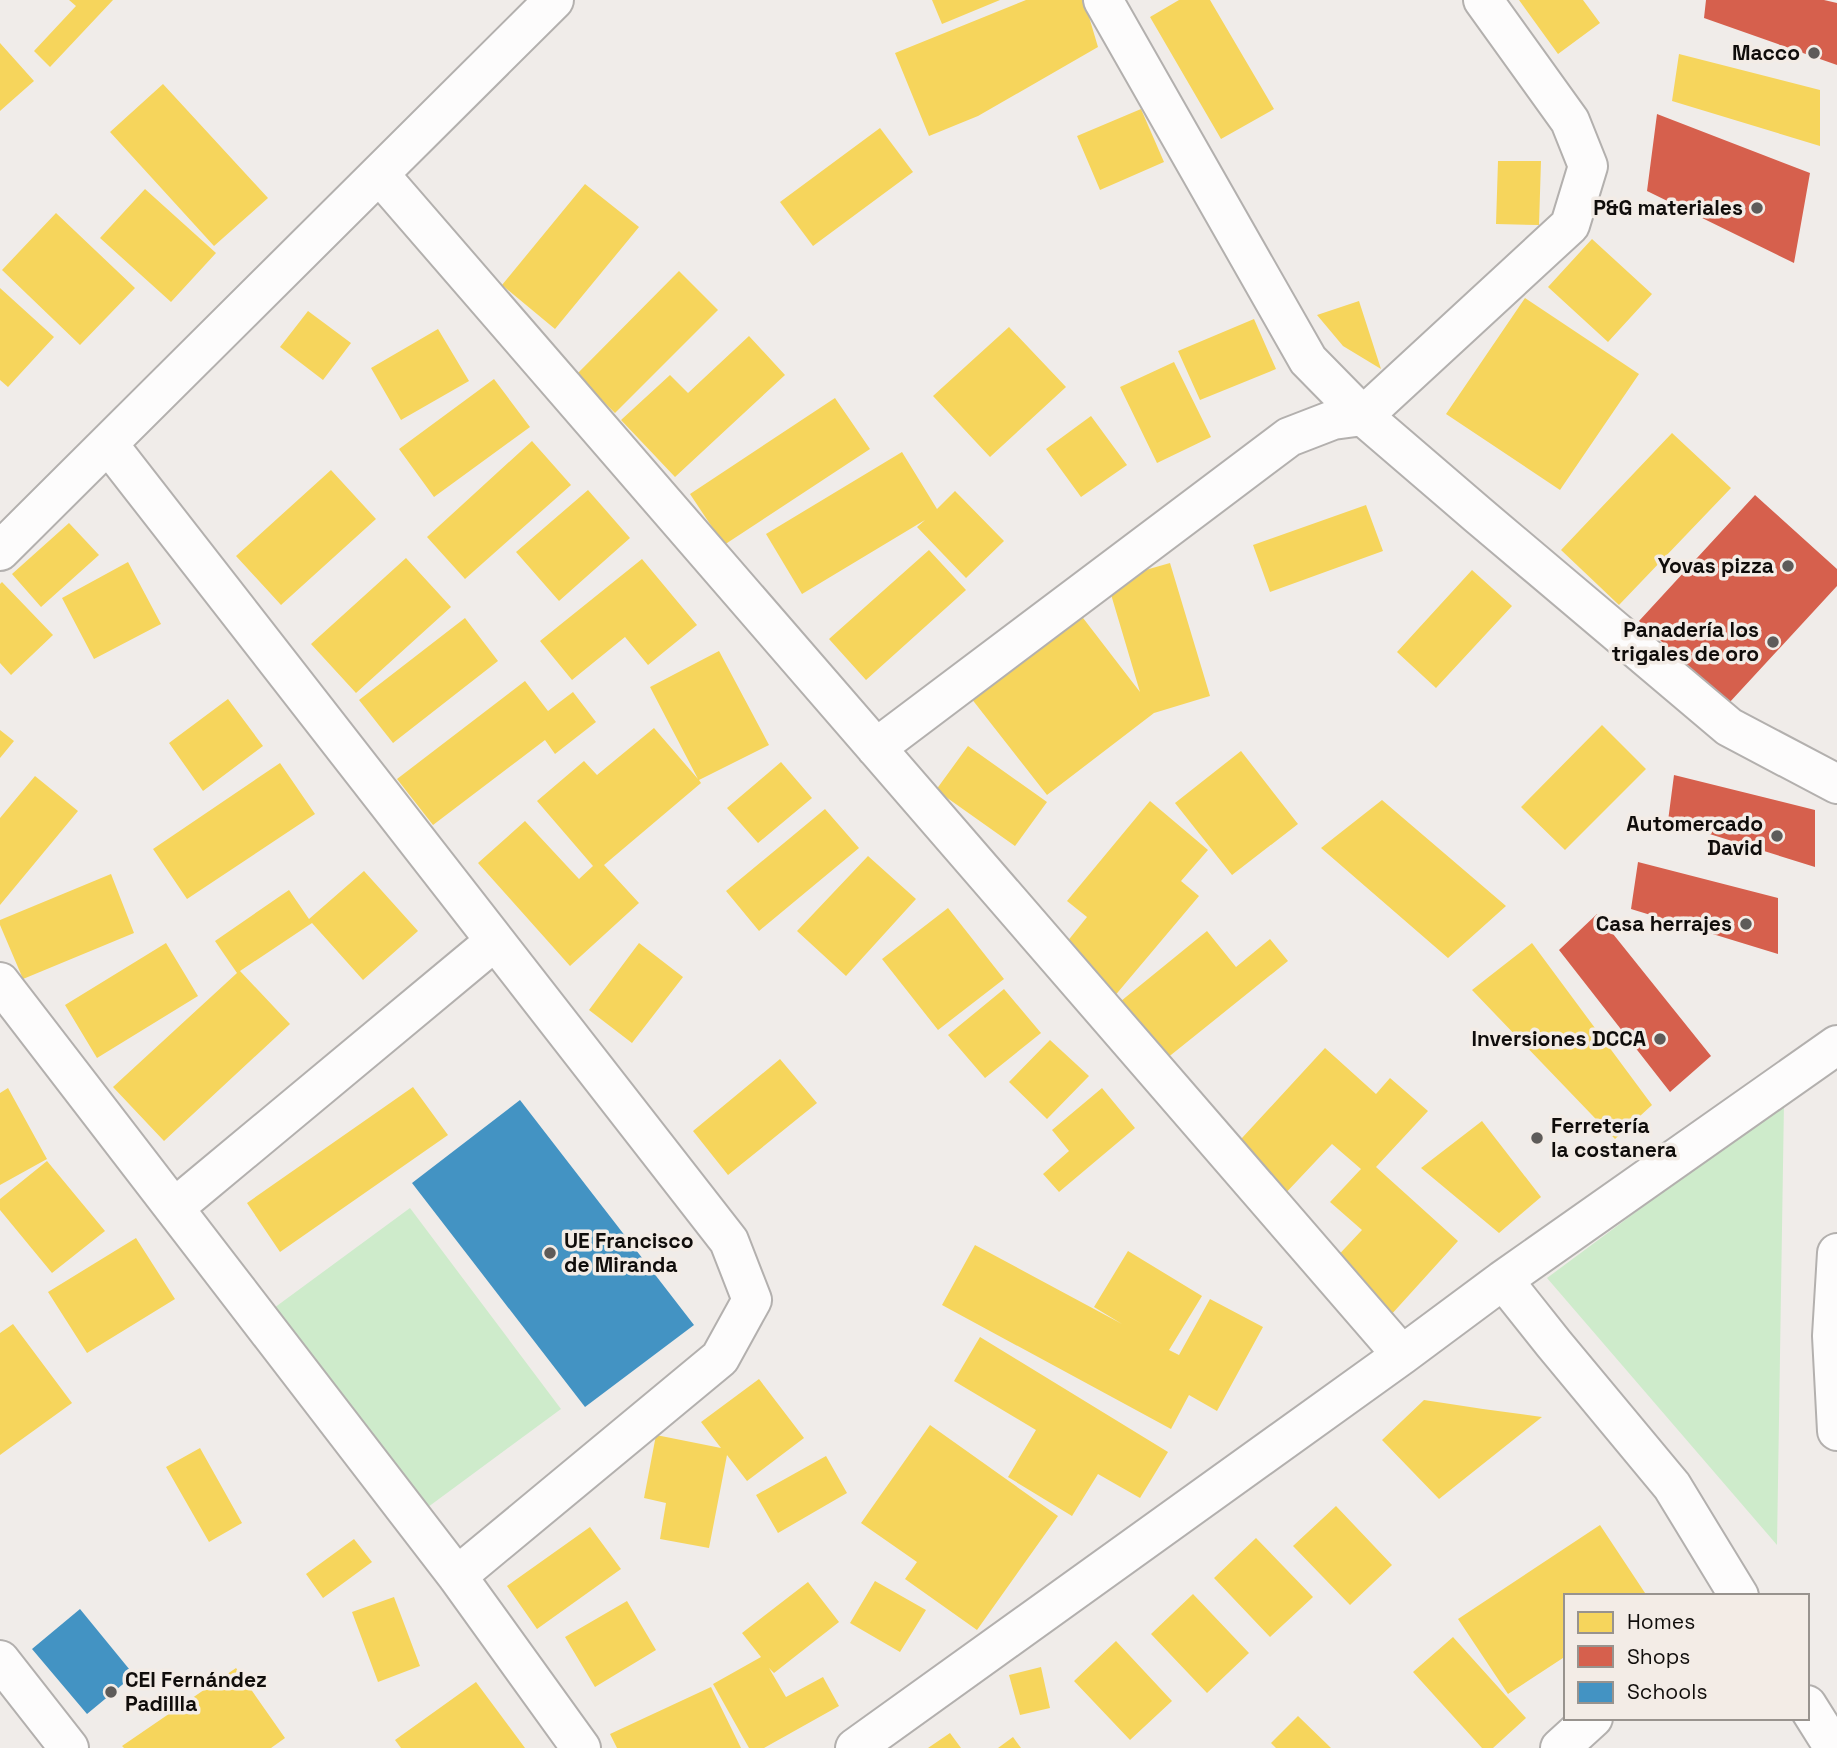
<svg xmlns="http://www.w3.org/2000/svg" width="1837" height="1748" font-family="'Space Grotesk',sans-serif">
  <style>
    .green { fill: #ceebcb }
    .homes { fill: #f6d55c }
    .shops { fill: #d6604d }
    .schools { fill: #4393c3 }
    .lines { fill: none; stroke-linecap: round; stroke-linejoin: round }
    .street-casing { stroke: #b3b0ae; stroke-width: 42 }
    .secondary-casing { stroke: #b3b0ae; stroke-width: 42 }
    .street { stroke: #fdfcfc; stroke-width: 38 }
    .secondary { stroke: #fdfcfc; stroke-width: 38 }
    .poi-dot { fill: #5e5b59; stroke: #f3ece6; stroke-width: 2.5 }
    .labels { text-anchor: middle; stroke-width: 7; stroke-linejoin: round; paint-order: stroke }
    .poi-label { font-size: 21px; font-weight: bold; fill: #100d0b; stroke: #f3ece6; text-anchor: end }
  </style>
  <rect width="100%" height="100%" fill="#f0ece9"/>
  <path class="green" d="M 1784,1102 L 1777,1545 L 1547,1278 Z
    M 410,1208 L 561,1409 L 424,1510 L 274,1308 Z"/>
  <path class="homes" d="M 69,0 L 113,0 L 50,67 L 34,51 L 76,6 Z
    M 932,0 L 1000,0 L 942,24 Z
    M 1026,0 L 1084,0 L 1098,47 L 978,116 L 929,136 L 895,53 Z
    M 1179,0 L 1210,0 L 1274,109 L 1221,139 L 1150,17 Z
    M 1519,0 L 1583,0 L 1600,23 L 1558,54 Z
    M 0,43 L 34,81 L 0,111 Z
    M 1679,54 L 1820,90 L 1820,146 L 1672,101 Z
    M 163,84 L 268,198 L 214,246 L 110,132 Z
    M 1141,109 L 1164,162 L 1100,190 L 1077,136 Z
    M 880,128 L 913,172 L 813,246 L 780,202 Z
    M 1498,161 L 1541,161 L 1539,225 L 1496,224 Z
    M 585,184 L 639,227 L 555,329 L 502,285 Z
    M 145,189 L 216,253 L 171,302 L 100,238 Z
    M 56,213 L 135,288 L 80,345 L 2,270 Z
    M 1592,239 L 1652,294 L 1608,342 L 1548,287 Z
    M 679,271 L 718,310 L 615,413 L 576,375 Z
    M 0,288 L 54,337 L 8,387 L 0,380 Z
    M 1525,298 L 1639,374 L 1560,490 L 1446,414 Z
    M 1359,301 L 1381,369 L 1343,346 L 1317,315 Z
    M 308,311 L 351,343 L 323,380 L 280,347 Z
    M 1254,319 L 1276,369 L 1200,400 L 1178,351 Z
    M 1009,327 L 1066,387 L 990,457 L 933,396 Z
    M 438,329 L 469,381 L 401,420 L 371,368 Z
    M 749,336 L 785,375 L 675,477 L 621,420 L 670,375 L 688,393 Z
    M 1174,362 L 1211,437 L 1157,463 L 1120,387 Z
    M 494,379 L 530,427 L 434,497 L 399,449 Z
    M 835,398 L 870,449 L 724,545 L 690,494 Z
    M 1091,416 L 1127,465 L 1081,497 L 1046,449 Z
    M 1672,433 L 1731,488 L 1619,605 L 1561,550 Z
    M 532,441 L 571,485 L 465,579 L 427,537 Z
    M 902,452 L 937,509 L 955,491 L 1004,541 L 966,578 L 917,527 L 925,520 L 802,594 L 766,534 Z
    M 331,470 L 376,519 L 281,605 L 236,556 Z
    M 588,490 L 630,538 L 559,601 L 516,552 Z
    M 1366,505 L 1383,551 L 1270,592 L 1253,545 Z
    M 69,523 L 99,555 L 41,607 L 12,574 Z
    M 929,550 L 966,590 L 866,680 L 829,639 Z
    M 406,558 L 451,607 L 356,693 L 311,644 Z
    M 642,559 L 697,625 L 648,665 L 625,637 L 572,680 L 540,641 Z
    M 128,562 L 161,624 L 94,659 L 62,598 Z
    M 1170,563 L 1210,696 L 1154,713 L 1047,795 L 971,698 L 1080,614 L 1140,692 L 1107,581 Z
    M 1472,570 L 1512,606 L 1436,688 L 1397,652 Z
    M 2,582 L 53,635 L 11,675 L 0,663 L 0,584 Z
    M 465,618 L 498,661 L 393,743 L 359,700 Z
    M 719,651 L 769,745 L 699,780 L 701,783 L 604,865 L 639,903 L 570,966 L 478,863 L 525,821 L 579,879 L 593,866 L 537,801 L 584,761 L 597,775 L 654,728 L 698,779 L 650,687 Z
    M 525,681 L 548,711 L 573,692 L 596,722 L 555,754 L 545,740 L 433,825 L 397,779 Z
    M 228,699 L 263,746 L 203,791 L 169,743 Z
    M 1602,725 L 1646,769 L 1565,850 L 1521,807 Z
    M 0,730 L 14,741 L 0,758 Z
    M 968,746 L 1047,802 L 1015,846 L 936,790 Z
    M 1241,751 L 1298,824 L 1232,875 L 1175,803 Z
    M 781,762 L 812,798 L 758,843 L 727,808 Z
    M 280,763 L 315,814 L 187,899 L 153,849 Z
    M 35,776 L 78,811 L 0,905 L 0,818 Z
    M 1382,800 L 1506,906 L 1448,958 L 1321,848 Z
    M 1150,801 L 1208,850 L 1181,881 L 1199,896 L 1113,998 L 1058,953 L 1087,917 L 1067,901 Z
    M 825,809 L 859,848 L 759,931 L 726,891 Z
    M 868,856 L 916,899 L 846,976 L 797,931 Z
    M 364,871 L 418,931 L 363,980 L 312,923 L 240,971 L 290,1024 L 164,1141 L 113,1087 L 237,973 L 215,941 L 289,890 L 309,919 Z
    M 111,874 L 134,933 L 23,979 L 0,925 L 0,920 Z
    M 948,908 L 1004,979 L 938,1030 L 882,959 Z
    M 1207,931 L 1236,967 L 1270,939 L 1288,961 L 1156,1067 L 1110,1010 Z
    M 166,943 L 198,996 L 97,1058 L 65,1005 Z
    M 639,943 L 683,977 L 632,1043 L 589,1010 Z
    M 1532,943 L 1652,1105 L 1615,1139 L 1472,990 Z
    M 1004,989 L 1041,1033 L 985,1078 L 948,1035 Z
    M 1050,1040 L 1089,1076 L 1047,1119 L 1009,1082 Z
    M 1325,1048 L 1376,1094 L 1390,1078 L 1428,1111 L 1376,1167 L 1458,1241 L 1390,1316 L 1331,1263 L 1362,1230 L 1330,1202 L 1361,1169 L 1332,1144 L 1281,1198 L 1230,1151 Z
    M 780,1059 L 817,1103 L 728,1175 L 693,1131 Z
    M 413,1087 L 448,1135 L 280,1252 L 247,1203 Z
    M 8,1088 L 47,1159 L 0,1185 L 0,1093 Z
    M 1102,1088 L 1135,1128 L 1059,1192 L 1043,1174 L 1069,1151 L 1052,1130 Z
    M 1482,1121 L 1541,1197 L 1499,1233 L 1421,1168 Z
    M 47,1161 L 105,1231 L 52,1273 L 0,1210 L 0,1199 Z
    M 136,1238 L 175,1299 L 87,1353 L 48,1292 Z
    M 975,1245 L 1122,1324 L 1094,1307 L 1128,1251 L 1202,1296 L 1169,1350 L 1179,1355 L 1210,1299 L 1263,1327 L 1217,1411 L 1189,1395 L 1171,1429 L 942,1305 Z
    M 13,1324 L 72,1403 L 0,1455 L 0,1333 Z
    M 980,1337 L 1168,1452 L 1140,1498 L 1098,1474 L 1072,1516 L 1008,1477 L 1036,1430 L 954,1381 Z
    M 759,1379 L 804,1438 L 747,1481 L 727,1455 L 709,1548 L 660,1539 L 666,1503 L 644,1498 L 656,1435 L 721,1448 L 701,1422 Z
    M 1424,1400 L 1483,1409 L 1542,1417 L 1439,1499 L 1382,1440 Z
    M 930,1425 L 1058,1516 L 977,1630 L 905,1579 L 917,1562 L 861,1523 Z
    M 200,1448 L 242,1523 L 209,1542 L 166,1467 Z
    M 826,1456 L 847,1493 L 778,1533 L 756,1495 Z
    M 1336,1506 L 1392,1565 L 1350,1605 L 1293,1546 Z
    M 1600,1525 L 1647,1596 L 1566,1596 L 1566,1656 L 1508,1694 L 1458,1619 Z
    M 590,1527 L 621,1569 L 537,1629 L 507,1586 Z
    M 1256,1538 L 1313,1597 L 1270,1637 L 1214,1578 Z
    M 354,1539 L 372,1562 L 323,1598 L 306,1574 Z
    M 875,1581 L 926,1610 L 900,1652 L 850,1623 Z
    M 808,1582 L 839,1622 L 774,1673 L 769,1668 L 786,1697 L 823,1677 L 839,1706 L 764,1748 L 749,1748 L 713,1684 L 761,1657 L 742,1633 Z
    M 1193,1594 L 1249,1653 L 1207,1693 L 1151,1634 Z
    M 394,1597 L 420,1666 L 378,1682 L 352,1612 Z
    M 627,1601 L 656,1650 L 595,1687 L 565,1637 Z
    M 1453,1637 L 1526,1718 L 1493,1748 L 1482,1748 L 1413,1672 Z
    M 1116,1641 L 1172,1701 L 1130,1740 L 1074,1681 Z
    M 1041,1667 L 1050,1708 L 1020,1715 L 1009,1675 Z
    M 236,1668 L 285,1738 L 271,1748 L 124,1748 L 122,1746 Z
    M 476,1682 L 525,1748 L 401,1748 L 395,1740 Z
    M 711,1687 L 741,1748 L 617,1748 L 610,1734 Z
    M 1298,1716 L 1331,1748 L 1276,1748 L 1271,1743 Z
    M 950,1733 L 961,1748 L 928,1748 Z
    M 1013,1737 L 1021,1748 L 998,1748 Z"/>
  <path class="shops" d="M 1706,0 L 1824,0 L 1837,3 L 1837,65 L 1704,18 Z
    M 1657,114 L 1810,173 L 1794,263 L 1647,191 Z
    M 1755,495 L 1837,569 L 1837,586 L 1729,703 L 1639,621 Z
    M 1674,775 L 1815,810 L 1815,867 L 1668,821 Z
    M 1638,862 L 1778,898 L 1778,954 L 1631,909 Z
    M 1597,914 L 1711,1056 L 1670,1092 L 1559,950 Z"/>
  <path class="schools" d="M 520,1100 L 694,1325 L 585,1407 L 412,1183 Z
    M 80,1609 L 134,1675 L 87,1714 L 32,1649 Z"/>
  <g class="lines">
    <g class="street-casing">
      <path id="street" d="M 1103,0 L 1308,360 L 1363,416 L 1570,225 L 1588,166 L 1570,121 L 1483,0
        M 379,174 L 1402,1355
        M 108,444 L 729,1241 L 752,1300 L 720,1358 L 457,1576
        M 0,551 L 554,0
        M 876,748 L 1289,437 L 1333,420 L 1363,416 L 1477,514 L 1729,727 L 1837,784
        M 0,982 L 457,1576 L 581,1748
        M 174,1208 L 495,941
        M 1503,1280 L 1554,1344 L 1672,1486 L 1739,1596
        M 0,1660 L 69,1748
        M 1807,1705 L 1834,1748
        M 855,1748 L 1402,1355 L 1503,1280 L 1837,1045
        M 1560,1748 L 1593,1718"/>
    </g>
    <g class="secondary-casing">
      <path id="secondary" d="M 1837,1253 L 1832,1336 L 1837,1431"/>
    </g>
    <use href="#street" class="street"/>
    <use href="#secondary" class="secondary"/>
  </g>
  <g class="poi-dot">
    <circle cx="1814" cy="53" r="7"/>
    <circle cx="1757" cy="208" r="7"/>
    <circle cx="1788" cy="566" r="7"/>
    <circle cx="1773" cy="642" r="7"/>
    <circle cx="1777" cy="836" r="7"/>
    <circle cx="1746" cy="924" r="7"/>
    <circle cx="1660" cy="1039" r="7"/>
    <circle cx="1537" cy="1138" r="7"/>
    <circle cx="550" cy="1253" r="7"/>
    <circle cx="111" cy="1692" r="7"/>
  </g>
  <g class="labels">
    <g class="poi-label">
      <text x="1800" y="60">Macco</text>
      <text x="1743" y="215">P&amp;G materiales</text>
      <text x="1774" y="573">Yovas pizza</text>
      <text x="1759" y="637">Panadería los<tspan x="1759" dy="24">trigales de oro</tspan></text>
      <text x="1763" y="831">Automercado<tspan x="1763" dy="24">David</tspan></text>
      <text x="1732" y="931">Casa herrajes</text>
      <text x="1646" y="1046">Inversiones DCCA</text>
      <text x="1551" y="1133" text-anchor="start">Ferretería<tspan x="1551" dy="24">la costanera</tspan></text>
      <text x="564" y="1248" text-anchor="start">UE Francisco<tspan x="564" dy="24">de Miranda</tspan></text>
      <text x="125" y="1687" text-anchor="start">CEI Fernández<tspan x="125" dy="24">Padillla</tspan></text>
    </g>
  </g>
  <rect x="1564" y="1594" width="245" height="126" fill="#f3ece6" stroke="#98938e" stroke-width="2"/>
  <rect x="1578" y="1612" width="35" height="21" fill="#f6d55c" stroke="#98938e" stroke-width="2"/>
  <text x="1627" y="1629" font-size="21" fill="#100d0b">Homes</text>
  <rect x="1578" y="1646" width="35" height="21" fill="#d6604d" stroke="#98938e" stroke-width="2"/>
  <text x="1627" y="1664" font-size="21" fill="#100d0b">Shops</text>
  <rect x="1578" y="1682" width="35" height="21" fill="#4393c3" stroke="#98938e" stroke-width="2"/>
  <text x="1627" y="1699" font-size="21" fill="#100d0b">Schools</text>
</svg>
